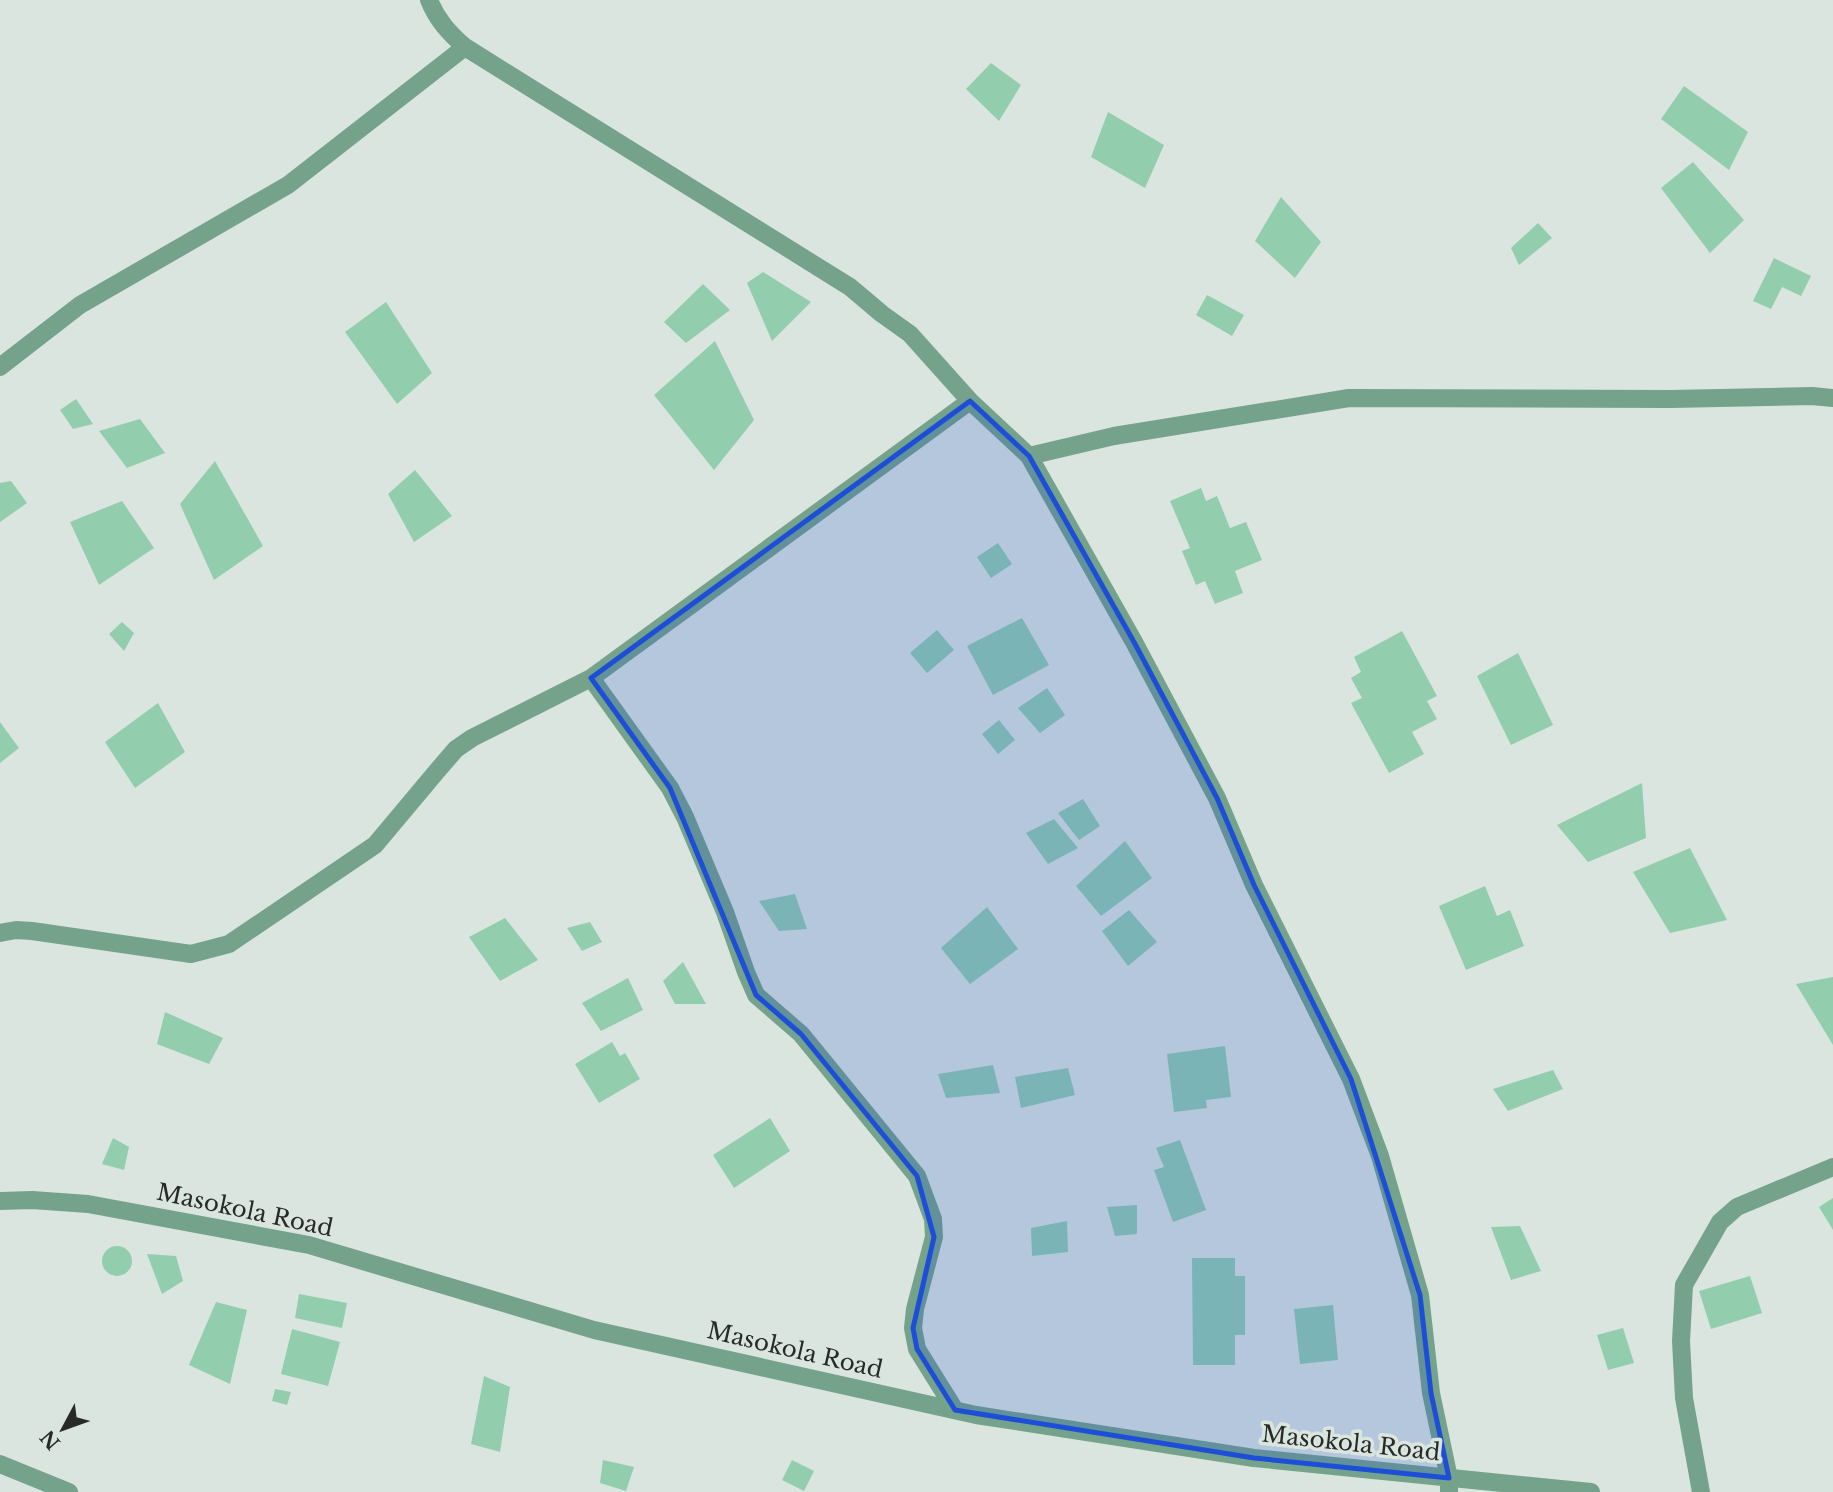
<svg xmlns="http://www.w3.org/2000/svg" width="1833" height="1492" font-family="'Libre Baskerville',serif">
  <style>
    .building { fill: #92cdae }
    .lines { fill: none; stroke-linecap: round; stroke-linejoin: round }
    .minor { stroke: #75a28a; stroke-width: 18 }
    .marked { fill: #1d4ed8; fill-opacity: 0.2; stroke: #1d4ed8; stroke-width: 5; stroke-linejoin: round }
    .labels { text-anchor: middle; stroke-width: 7; stroke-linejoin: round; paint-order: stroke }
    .street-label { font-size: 23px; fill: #272a28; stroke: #dbe5df }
  </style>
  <rect width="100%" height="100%" fill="#dbe5df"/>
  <path class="building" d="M 991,63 L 1021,85 L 999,121 L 966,89 Z
    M 1684,86 L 1748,132 L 1729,170 L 1661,119 Z
    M 1108,112 L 1164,145 L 1145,188 L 1091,157 Z
    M 1693,162 L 1744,220 L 1710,253 L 1661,188 Z
    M 1281,197 L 1321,242 L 1295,278 L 1255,241 Z
    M 1538,223 L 1552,238 L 1519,265 L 1511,248 Z
    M 1774,258 L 1811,276 L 1801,296 L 1782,287 L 1771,309 L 1753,301 Z
    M 763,272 L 811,302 L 772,341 L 747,283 Z
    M 703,284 L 730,310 L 686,343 L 664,322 Z
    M 1207,295 L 1244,315 L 1232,336 L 1196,315 Z
    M 386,302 L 432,373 L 397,404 L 345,332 Z
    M 715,341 L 754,420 L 714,470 L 654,395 Z
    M 76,399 L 93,424 L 73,429 L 60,410 Z
    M 140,419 L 165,453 L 127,468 L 99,431 Z
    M 215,461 L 263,546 L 214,580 L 180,504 Z
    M 415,470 L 452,516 L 414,542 L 388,494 Z
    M 11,481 L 27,503 L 0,522 L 0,483 Z
    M 1201,488 L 1206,501 L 1217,496 L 1230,528 L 1246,522 L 1262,560 L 1235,571 L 1243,593 L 1215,604 L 1205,581 L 1196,585 L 1182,551 L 1190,548 L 1170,501 Z
    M 122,501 L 154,548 L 99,585 L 70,522 Z
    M 998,543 L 1012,564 L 991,578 L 977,557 Z
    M 1022,618 L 1049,665 L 993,695 L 967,646 Z
    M 122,622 L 134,633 L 124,651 L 109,634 Z
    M 937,630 L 954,650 L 927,673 L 910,653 Z
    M 1402,631 L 1437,696 L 1427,701 L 1437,719 L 1412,732 L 1424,754 L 1389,773 L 1351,703 L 1362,698 L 1351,678 L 1361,672 L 1354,657 Z
    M 1518,653 L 1553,725 L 1511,745 L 1477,676 Z
    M 1047,688 L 1065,715 L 1040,733 L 1018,708 Z
    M 158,703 L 185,752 L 135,788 L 105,742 Z
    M 999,720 L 1015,740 L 998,754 L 982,734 Z
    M 0,722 L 19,748 L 0,763 Z
    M 1642,783 L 1646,838 L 1588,862 L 1557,825 Z
    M 1083,799 L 1100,826 L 1079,840 L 1058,813 Z
    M 1054,819 L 1078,848 L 1048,864 L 1026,833 Z
    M 1125,841 L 1152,878 L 1101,916 L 1076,886 Z
    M 1690,848 L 1727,920 L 1670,933 L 1633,872 Z
    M 1485,886 L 1497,916 L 1510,910 L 1524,946 L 1466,970 L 1439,906 Z
    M 795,894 L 807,929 L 779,931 L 759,901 Z
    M 987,907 L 1018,949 L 970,984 L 941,948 Z
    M 1129,910 L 1157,942 L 1128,966 L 1102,931 Z
    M 505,918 L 538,960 L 500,981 L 469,937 Z
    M 590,922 L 602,942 L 582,951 L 567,928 Z
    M 683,962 L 706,1004 L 675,1004 L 663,981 Z
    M 1833,977 L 1833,1045 L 1796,984 Z
    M 628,978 L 643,1010 L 601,1031 L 582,1003 Z
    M 165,1012 L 223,1038 L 209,1064 L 157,1044 Z
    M 612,1042 L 620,1056 L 625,1053 L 640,1079 L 599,1103 L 575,1064 Z
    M 1225,1046 L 1231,1097 L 1206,1100 L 1207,1108 L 1174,1112 L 1167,1054 Z
    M 993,1065 L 1000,1093 L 946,1098 L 938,1074 Z
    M 1068,1068 L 1075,1095 L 1021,1108 L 1015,1077 Z
    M 1553,1070 L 1563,1089 L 1508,1111 L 1493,1089 Z
    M 770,1118 L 790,1151 L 734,1188 L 713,1155 Z
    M 113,1138 L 129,1147 L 124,1170 L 102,1164 Z
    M 1180,1140 L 1206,1210 L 1173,1222 L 1154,1170 L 1164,1167 L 1156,1148 Z
    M 1833,1198 L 1833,1230 L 1819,1207 Z
    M 1137,1205 L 1137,1234 L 1115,1236 L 1107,1207 Z
    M 1067,1221 L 1068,1252 L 1032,1256 L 1031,1228 Z
    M 1520,1226 L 1541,1271 L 1511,1280 L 1491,1227 Z
    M102 1261a15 15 0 1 1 30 0a15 15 0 1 1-30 0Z
    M 147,1254 L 176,1256 L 183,1281 L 162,1294 Z
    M 1192,1258 L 1235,1258 L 1235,1276 L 1245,1276 L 1245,1335 L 1235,1335 L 1235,1365 L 1193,1365 Z
    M 1750,1276 L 1762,1313 L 1711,1329 L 1699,1291 Z
    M 299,1294 L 347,1303 L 342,1328 L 295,1318 Z
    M 216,1302 L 247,1310 L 230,1384 L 189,1365 Z
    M 1333,1305 L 1338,1360 L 1300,1364 L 1294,1309 Z
    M 1623,1328 L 1634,1363 L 1608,1370 L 1597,1335 Z
    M 292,1329 L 340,1342 L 328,1386 L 281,1374 Z
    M 484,1376 L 510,1387 L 500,1452 L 471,1444 Z
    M 275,1389 L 291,1392 L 287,1405 L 272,1401 Z
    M 603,1460 L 634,1467 L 626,1491 L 600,1483 Z
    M 792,1460 L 814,1471 L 804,1491 L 782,1480 Z"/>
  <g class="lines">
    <path class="minor" d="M 429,0 C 437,20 449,33 465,47 L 850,287 L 882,314 L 910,334 L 970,401 L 1029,456 L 1134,642 L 1217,798 L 1254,885 L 1351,1079 L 1380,1156 L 1420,1295 L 1431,1393 L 1449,1478 L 1449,1492
      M 0,367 L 80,305 L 288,185 L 465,47
      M 1029,456 L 1114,436 L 1349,398 L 1671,399 L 1812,396 L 1833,398
      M 591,678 L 670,788 L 685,817 L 725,912 L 746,972 L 756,995 L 801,1034 L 917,1176 L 933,1219 L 934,1237 L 915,1309 L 913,1328 L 917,1349 L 955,1410
      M 0,933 L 16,930 L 32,931 L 191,954 L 229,944 L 375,845 L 437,771 L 456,749 L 472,738 L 591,678 L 970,401
      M 0,1201 L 32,1200 L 88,1204 L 309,1245 L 594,1330 L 976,1415 L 1254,1458 L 1591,1492
      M 0,1464 L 69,1492
      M 1701,1492 L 1684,1398 L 1681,1341 L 1684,1285 L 1720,1222 L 1737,1207 L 1833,1167"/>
  </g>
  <path class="marked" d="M 970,401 L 1029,456 L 1134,642 L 1217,798 L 1254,885 L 1351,1079 L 1420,1295 L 1431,1393 L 1449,1478 L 1254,1458 L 955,1410 L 917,1349 L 913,1328 L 934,1237 L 917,1176 L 801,1034 L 756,995 L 670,788 L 591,678 Z"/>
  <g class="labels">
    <g class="street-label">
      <text transform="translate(245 1210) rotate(12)" y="8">Masokola Road</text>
      <text transform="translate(795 1350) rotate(13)" y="8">Masokola Road</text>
      <text transform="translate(1351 1443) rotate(6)" y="8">Masokola Road</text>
    </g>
  </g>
  <g transform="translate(63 1429) rotate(229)" stroke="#dbe5df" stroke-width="5" paint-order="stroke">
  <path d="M0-5L12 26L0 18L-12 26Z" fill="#272a28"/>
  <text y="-10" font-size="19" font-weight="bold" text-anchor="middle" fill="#272a28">N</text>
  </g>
</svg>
